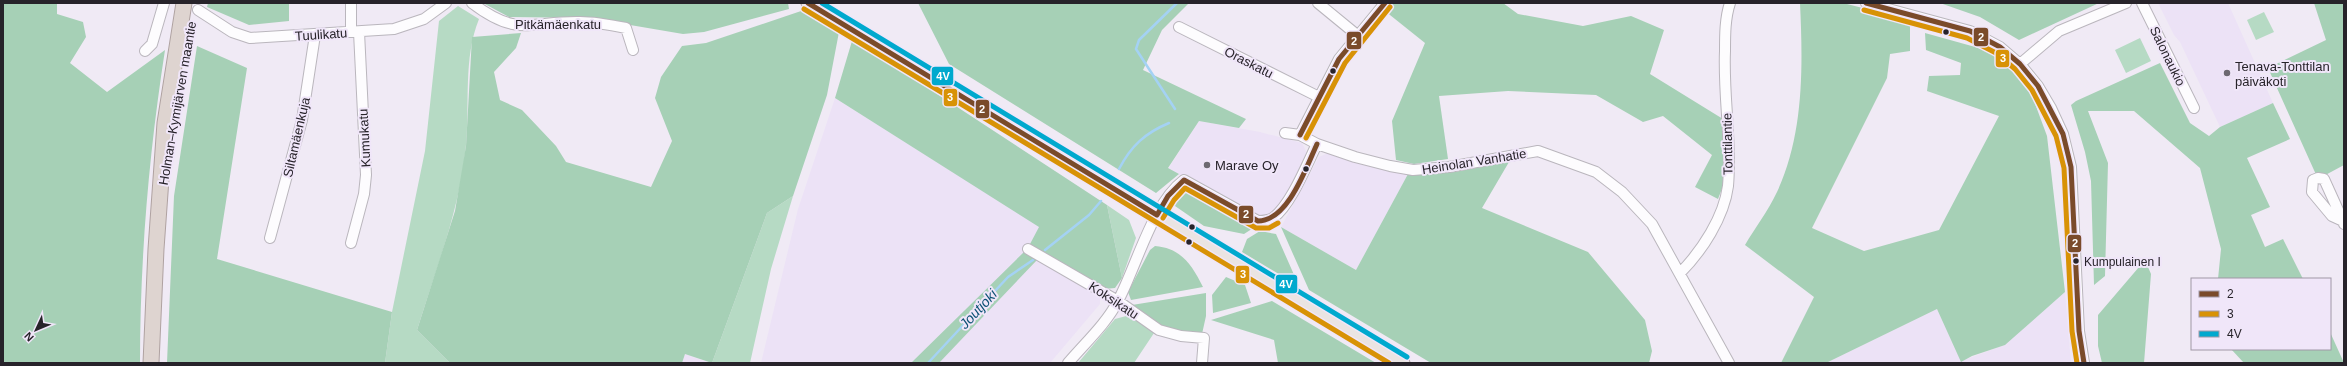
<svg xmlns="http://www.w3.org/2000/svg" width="2347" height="366" font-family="Helvetica,sans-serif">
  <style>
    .built { fill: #ece2f6 }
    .green { fill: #b6dac4 }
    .forest { fill: #a6d0b6 }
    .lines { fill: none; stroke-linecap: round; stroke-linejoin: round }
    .stream { stroke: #a4d2f4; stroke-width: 2.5 }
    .minor-casing { stroke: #bab6bd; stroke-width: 12 }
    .major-casing { stroke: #afa2a1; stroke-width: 15 }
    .highway-casing { stroke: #afa2a1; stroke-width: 17 }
    .minor { stroke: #fdfcfe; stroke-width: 10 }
    .major { stroke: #eae4e2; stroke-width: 13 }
    .highway { stroke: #ded4d0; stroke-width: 15 }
    .bus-1-casing { stroke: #f0e6f9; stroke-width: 8 }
    .bus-2-casing { stroke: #f0e6f9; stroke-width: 8 }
    .bus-3-casing { stroke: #f0e6f9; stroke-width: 8 }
    .bus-1 { stroke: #7a4b2a; stroke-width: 5 }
    .bus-2 { stroke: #d89206; stroke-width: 5 }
    .bus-3 { stroke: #00a9ce; stroke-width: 5 }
    .bus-dot { fill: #27232a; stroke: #f0e6f9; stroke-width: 1.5 }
    .poi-dot { fill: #6d6971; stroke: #f0e6f9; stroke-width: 1.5 }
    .labels { text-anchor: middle; stroke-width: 4; stroke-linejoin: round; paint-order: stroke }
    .bus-label { font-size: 12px; fill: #27232a; stroke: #f0e6f9; text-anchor: start }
    .street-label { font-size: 13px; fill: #27232a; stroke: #f0e6f9 }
    .poi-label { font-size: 13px; fill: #27232a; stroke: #f0e6f9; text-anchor: start }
    .water-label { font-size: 14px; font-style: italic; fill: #0c5275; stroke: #f0e6f9 }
    .line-badge { stroke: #f0e6f9; stroke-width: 1.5 }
    .badge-label { font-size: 11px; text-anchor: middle; font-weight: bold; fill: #fff }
  </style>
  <rect width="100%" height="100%" fill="#f0eaf5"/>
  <path class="built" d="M 2158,3 L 2228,3 L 2273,103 L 2220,127 L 2180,42 L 2174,35 Z
    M 835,98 L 1040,227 L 1025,252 L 1100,298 L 1100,304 L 1050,363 L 761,363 L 798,209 Z
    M 1199,121 L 1260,132 L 1302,143 L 1307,153 L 1283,201 L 1271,213 L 1265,218 L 1258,218 L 1168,169 Z
    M 1328,153 L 1408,174 L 1356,270 L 1281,227 L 1319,157 Z
    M 2065,292 L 2071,363 L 1826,363 L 1937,309 L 1961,361 L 2005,345 Z
    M 685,354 L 710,363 L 682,363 Z"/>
  <path class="green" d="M 458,6 L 479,19 C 463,58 470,104 466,145 C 460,209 436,269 417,330 L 450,363 L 385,363 L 392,312 L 425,151 L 439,21 Z
    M 2264,12 L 2274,32 L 2256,40 L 2247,20 Z
    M 2140,38 L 2151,61 L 2126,73 L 2115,50 Z
    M 793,196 L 771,269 L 750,363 L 712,363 L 767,213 Z
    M 1107,205 L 1129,220 L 1136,238 L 1122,278 Z
    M 1130,315 L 1154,333 L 1134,363 L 1078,363 L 1115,319 Z"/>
  <path class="forest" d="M 3,3 L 57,3 L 57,14 L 83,22 L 86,37 L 70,63 L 107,92 L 165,50 C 149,153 140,258 140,363 L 3,363 Z
    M 208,3 L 289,3 L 289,21 L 249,25 L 207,7 Z
    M 483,3 L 788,3 L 789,9 L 704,32 L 683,34 L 589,18 L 509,17 Z
    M 918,3 L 1189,3 L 1162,30 L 1143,70 L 1246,119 L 1239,128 L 1199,121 L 1168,168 L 1179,174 L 1156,193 L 949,64 Z
    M 1392,3 L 1503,3 L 1518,14 L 1583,26 L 1631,16 L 1664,30 L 1650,74 L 1723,119 L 1723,186 L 1718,199 L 1695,187 L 1712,155 L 1663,116 L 1643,122 L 1596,95 L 1508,91 L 1439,96 L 1448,159 L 1414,164 L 1396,160 L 1392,121 L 1425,43 L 1385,11 Z
    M 1800,3 L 1843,3 L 1910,20 L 1910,51 L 1890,54 L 1887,78 L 1812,228 L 1864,251 L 1939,230 L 1999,116 L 1927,91 L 1929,76 L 1960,75 L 1961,63 L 1926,50 L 1925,33 L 1986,50 L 2014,70 L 2030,90 L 2047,136 L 2065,292 L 2005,345 L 1972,356 L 1961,362 L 1937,309 L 1826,363 L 1781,363 L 1814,297 L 1745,245 C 1755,228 1768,211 1777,192 C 1804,134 1803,67 1800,3 Z
    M 1940,3 L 2099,3 L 2019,40 L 1980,17 Z
    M 2314,3 L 2344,3 L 2344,165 L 2318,179 L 2268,68 L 2326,40 Z
    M 804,10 L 839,32 L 827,95 L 793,196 L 767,213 L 712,363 L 685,354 L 682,363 L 450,363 L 417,330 L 455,211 L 466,146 L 472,37 L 521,33 L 516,48 L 494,72 L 500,100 L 522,110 L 556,146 L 566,162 L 651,187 L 672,141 L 655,98 L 661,77 L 682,46 L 706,43 Z
    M 852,41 L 861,44 L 1107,205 L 1122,278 L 1115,288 L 1104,289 L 1030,244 L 1039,227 L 835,98 Z
    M 197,46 L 247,68 L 217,259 L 392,312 L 385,363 L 167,363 L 174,196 Z
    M 2160,63 L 2190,123 L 2209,136 L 2220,127 L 2273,103 L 2290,139 L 2247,158 L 2270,207 L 2251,215 L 2265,247 L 2283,239 L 2303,279 L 2218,279 L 2221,249 L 2200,168 L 2134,111 L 2088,111 L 2108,163 L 2105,276 L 2094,285 L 2091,181 L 2085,152 L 2071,105 L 2076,101 Z
    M 1509,162 L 1482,208 L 1588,252 L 1645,320 L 1652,351 L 1649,363 L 1431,363 L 1309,290 L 1281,227 L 1356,270 L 1408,174 L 1454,172 Z
    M 1192,188 L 1258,225 L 1244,234 L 1204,226 L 1175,206 L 1176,196 L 1182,189 Z
    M 1260,231 L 1276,234 L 1299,286 L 1242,252 L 1247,239 Z
    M 1155,246 C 1181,248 1192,265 1203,287 L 1131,300 L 1128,292 L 1150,250 Z
    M 1024,252 L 1037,260 L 939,363 L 911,363 Z
    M 2145,260 L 2151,274 L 2144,363 L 2102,363 L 2098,346 L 2098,315 Z
    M 1226,277 L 1245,285 L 1251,303 L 1213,313 L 1212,295 Z
    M 1206,293 L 1206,316 L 1202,334 C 1166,332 1160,327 1132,305 Z
    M 1272,301 L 1376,363 L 1278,363 L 1274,340 L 1211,320 Z
    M 2330,332 L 2344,363 L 2244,363 L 2231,349 L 2330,349 Z"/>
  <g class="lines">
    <path class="stream" d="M 1175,109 L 1136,49 L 1139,40 L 1177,3
      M 1119,169 C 1131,146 1145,133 1169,123
      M 1045,250 L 1089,215 L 1101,201
      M 928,363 L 1008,277 L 1033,260"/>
    <g class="minor-casing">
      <path id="minor" d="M 351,3 L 351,32
        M 472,3 C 518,38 530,21 580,22 C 596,22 611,25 626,28 L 633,50
        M 1318,3 L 1357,35
        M 1866,3 L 1970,31 L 2000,47 L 2020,64 L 2038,86 L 2051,108 L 2063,134 L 2071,167 L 2079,331 L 2084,363
        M 2142,3 L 2194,108
        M 198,10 L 232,32 L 250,38 L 394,29 L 424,19 L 446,3
        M 1179,27 L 1319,97
        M 145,51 L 152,44 L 164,3
        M 2020,64 L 2059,31 L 2126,3
        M 1285,133 L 1300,135 L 1317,144 L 1355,157 L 1390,166 L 1413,170 L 1449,167 L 1538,151 L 1596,172 L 1622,192 L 1652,224 L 1729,363
        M 1300,135 L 1339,59 L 1385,3
        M 2344,220 L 2343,221 L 2332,216 L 2312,192 L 2313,180 L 2318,178 L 2324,179 L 2343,221 L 2344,224
        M 270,238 L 302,120 L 315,35
        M 351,243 L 364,194 L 366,175 L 359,32
        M 1028,249 L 1118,301 L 1159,330 L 1181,336 L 1204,338 L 1202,363
        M 1680,273 C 1702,251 1724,217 1728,186 C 1732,141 1723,96 1725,51 C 1725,35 1725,18 1730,3
        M 1068,363 C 1085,343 1106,324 1118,301 C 1137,265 1152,204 1184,180 L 1258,221 C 1264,221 1268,221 1273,218 C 1291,205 1307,164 1317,144"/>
    </g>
    <g class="major-casing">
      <path id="major" d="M 808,3 L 1403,363"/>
    </g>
    <g class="highway-casing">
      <path id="highway" d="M 151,363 L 156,249 L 165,123 L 184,3"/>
    </g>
    <use href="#minor" class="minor"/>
    <use href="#major" class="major"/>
    <use href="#highway" class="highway"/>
    <g class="bus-1-casing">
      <path id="bus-1" d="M 808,3 L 1157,215
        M 1866,3 L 1970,31 L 2000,47 L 2020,64 L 2038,86 L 2063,134 L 2071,167 L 2079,331 L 2084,363
        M 1300,135 L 1339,59 L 1385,3
        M 1157,215 L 1168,196 L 1184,180 L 1258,221 C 1288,221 1306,168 1317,144"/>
    </g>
    <g class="bus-2-casing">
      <path id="bus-2" d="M 804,9 L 1389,363
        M 1864,10 L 1967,38 L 1996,53 L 2015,69 L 2032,90 L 2056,136 L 2064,168 L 2072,331 L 2077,363
        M 1306,138 L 1345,63 L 1390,7
        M 1163,218 L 1174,200 L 1185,188 L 1256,228 L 1269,228 L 1278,223"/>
    </g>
    <g class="bus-3-casing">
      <path id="bus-3" d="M 822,3 L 1407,357"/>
    </g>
    <use href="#bus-1" class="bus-1"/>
    <use href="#bus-2" class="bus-2"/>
    <use href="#bus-3" class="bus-3"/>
  </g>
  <g class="bus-dot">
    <circle cx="1946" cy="32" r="3.5"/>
    <circle cx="1333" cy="71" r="3.5"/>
    <circle cx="1306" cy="169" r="3.5"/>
    <circle cx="1192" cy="227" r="3.5"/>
    <circle cx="1189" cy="242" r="3.5"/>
    <circle cx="2076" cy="261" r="3.5"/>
  </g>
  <g class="poi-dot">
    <circle cx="2227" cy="73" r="4"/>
    <circle cx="1207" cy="165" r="4"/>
  </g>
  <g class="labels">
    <g class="bus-label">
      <text x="2084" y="266">Kumpulainen I</text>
    </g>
    <g class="street-label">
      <text x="558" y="29">Pitkämäenkatu</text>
      <text transform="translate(321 34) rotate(-4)" y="5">Tuulikatu</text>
      <text transform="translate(2168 56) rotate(64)" y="5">Salonaukio</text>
      <text transform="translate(1249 62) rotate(27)" y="5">Oraskatu</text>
      <text transform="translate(177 103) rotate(-80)" y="5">Holman–Kymijärven maantie</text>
      <text transform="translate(296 137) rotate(-77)" y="5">Siltamäenkuja</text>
      <text transform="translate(364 138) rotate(-93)" y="5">Kumukatu</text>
      <text transform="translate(1727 144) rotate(-91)" y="5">Tonttilantie</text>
      <text transform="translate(1474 161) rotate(-9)" y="5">Heinolan Vanhatie</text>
      <text transform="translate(1114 300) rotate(33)" y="5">Koksikatu</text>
    </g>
    <g class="poi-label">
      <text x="2235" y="71">Tenava-Tonttilan<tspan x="2235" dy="15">päiväkoti</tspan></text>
      <text x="1215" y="170">Marave Oy</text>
    </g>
    <g class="water-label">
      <text transform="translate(978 309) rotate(-47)" y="5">Joutjoki</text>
    </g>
  </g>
  <g class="line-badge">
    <rect x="1973" y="27" width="16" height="20" rx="4" fill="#7a4b2a"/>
    <rect x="1346" y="31" width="16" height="19" rx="4" fill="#7a4b2a"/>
    <rect x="1995" y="49" width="15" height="19" rx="4" fill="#d89206"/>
    <rect x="931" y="66" width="23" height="20" rx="4" fill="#00a9ce"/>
    <rect x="943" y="88" width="15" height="19" rx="4" fill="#d89206"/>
    <rect x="975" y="99" width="15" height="20" rx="4" fill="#7a4b2a"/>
    <rect x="1238" y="205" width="16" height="19" rx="4" fill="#7a4b2a"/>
    <rect x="2067" y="234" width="15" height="19" rx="4" fill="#7a4b2a"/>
    <rect x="1235" y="265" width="15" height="19" rx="4" fill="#d89206"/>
    <rect x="1275" y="274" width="23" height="20" rx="4" fill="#00a9ce"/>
  </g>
  <g class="badge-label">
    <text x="1981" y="41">2</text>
    <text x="1354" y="45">2</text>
    <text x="2003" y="62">3</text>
    <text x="943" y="80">4V</text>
    <text x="950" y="101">3</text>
    <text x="982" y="113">2</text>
    <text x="1246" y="218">2</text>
    <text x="2075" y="247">2</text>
    <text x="1243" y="278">3</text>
    <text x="1286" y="288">4V</text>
  </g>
  <rect width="2347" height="366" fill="none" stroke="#27232a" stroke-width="8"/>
  <rect x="2191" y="278" width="140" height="72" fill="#f0e6f9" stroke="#a098a6"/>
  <rect x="2199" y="291" width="20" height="6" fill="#7a4b2a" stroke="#a098a6"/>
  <text x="2227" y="298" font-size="12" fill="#27232a">2</text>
  <rect x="2199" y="311" width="20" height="6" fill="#d89206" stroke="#a098a6"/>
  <text x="2227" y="318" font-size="12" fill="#27232a">3</text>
  <rect x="2199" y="331" width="20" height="6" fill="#00a9ce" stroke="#a098a6"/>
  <text x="2227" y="338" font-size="12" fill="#27232a">4V</text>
  <g transform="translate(36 330) rotate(226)" stroke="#f0e6f9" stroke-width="3" paint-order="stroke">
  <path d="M0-3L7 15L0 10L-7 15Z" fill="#27232a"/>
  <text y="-6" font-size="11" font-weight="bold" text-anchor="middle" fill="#27232a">N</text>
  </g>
</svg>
